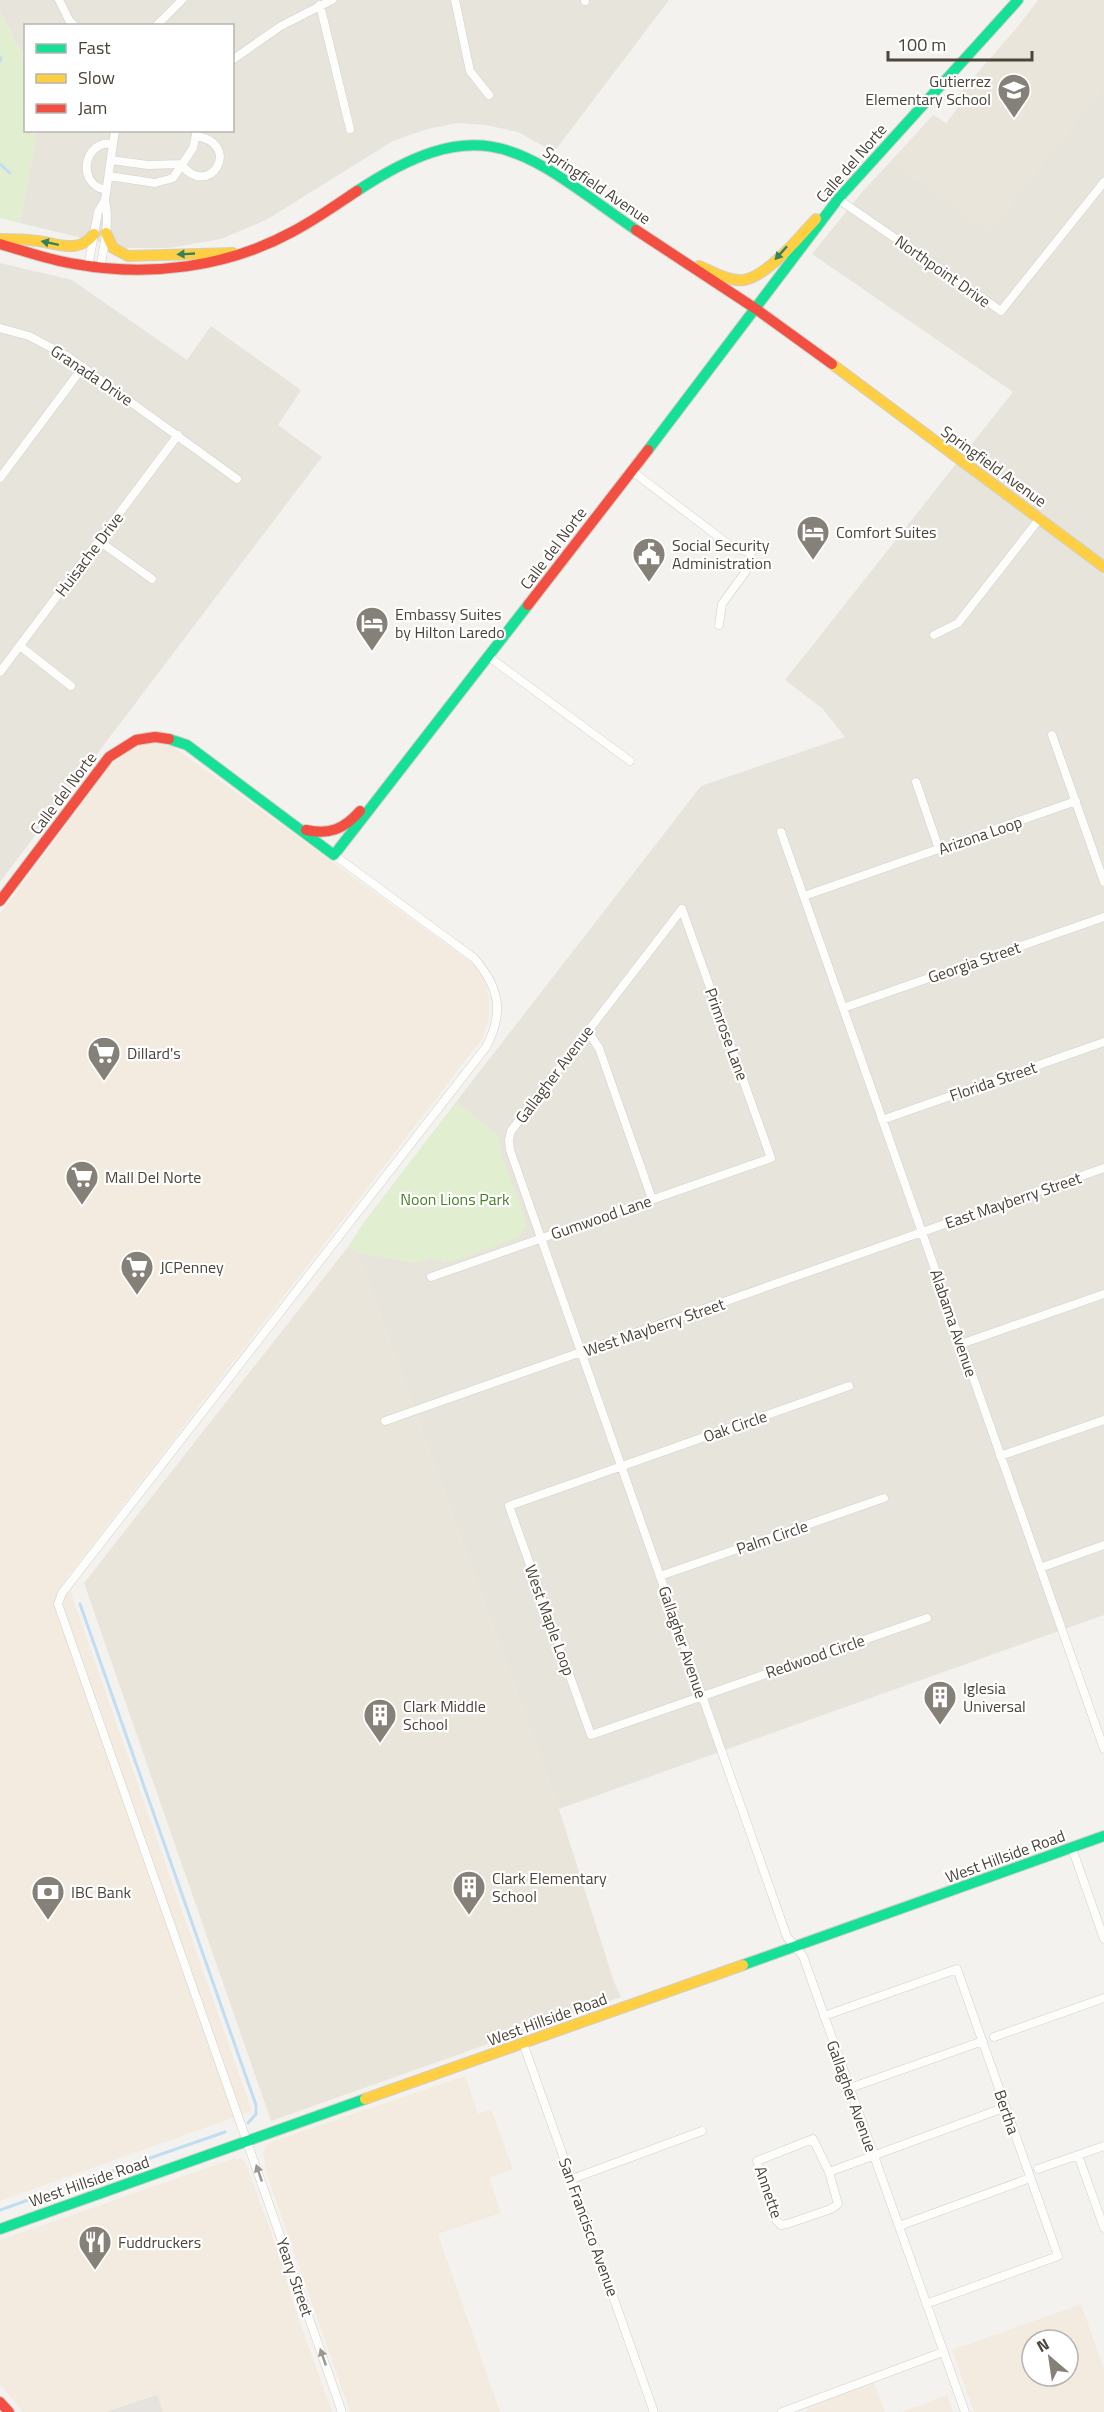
<svg xmlns="http://www.w3.org/2000/svg" width="1104" height="2412" font-family="'Titillium Web',sans-serif">
  <style>
    .residential { fill: #e7e4dc }
    .commercial { fill: #f3ebdf; fill-rule: evenodd }
    .education { fill: #eae5da }
    .green { fill: #e1eecf }
    .parking { fill: #e6e3df }
    .lines { fill: none; stroke-linecap: round; stroke-linejoin: round }
    .stream { stroke: #c0ddf1; stroke-width: 3 }
    .street-casing { stroke: #d2d0cb; stroke-width: 9 }
    .fast-casing { stroke: #d3cfc5; stroke-width: 12 }
    .slow-casing { stroke: #d3cfc5; stroke-width: 12 }
    .jam-casing { stroke: #d3cfc5; stroke-width: 12 }
    .street { stroke: #fdfdfc; stroke-width: 8 }
    .fast { stroke: #16e098; stroke-width: 10 }
    .slow { stroke: #ffcf43; stroke-width: 10 }
    .jam { stroke: #f24e42; stroke-width: 10 }
    .oneway { fill: #36825f }
    .oneway2 { fill: #9b9791 }
    .labels { text-anchor: middle; stroke-width: 4.5; stroke-linejoin: round; paint-order: stroke }
    .poi-label { font-size: 16px; fill: #4b4439; stroke: #fff; text-anchor: start }
    .street-label { font-size: 16px; fill: #4b4439; stroke: #fff }
    .park-label { font-size: 16px; fill: #4a7f2a; stroke: #fff }
  </style>
  <rect width="100%" height="100%" fill="#f4f2ee"/>
  <path class="residential" d="M 0,0 L 669,0 L 554,152 L 518,132 L 485,125 L 458,123 L 427,129 L 393,141 L 266,220 L 221,239 L 169,248 L 124,248 L 20,223 L 37,131 L 232,130 L 232,26 L 26,26 L 25,58 L 0,12 Z
    M 1104,86 L 1104,1615 L 559,1809 L 357,1252 L 416,1263 L 429,1258 L 436,1258 L 444,1262 L 501,1154 L 498,1136 L 456,1102 L 701,786 L 845,737 L 822,708 L 785,680 L 1013,392 L 812,254 L 863,191 L 891,161 L 989,232 Z
    M 0,263 L 72,280 L 187,360 L 211,326 L 301,390 L 278,425 L 322,457 L 0,882 Z"/>
  <path class="commercial" d="M 147,743 L 172,746 L 472,963 L 482,974 L 486,985 L 489,997 L 489,1019 L 482,1039 L 66,1579 L 252,2111 L 0,2201 L 0,914 L 110,766 L 129,750 Z
    M 465,2076 L 478,2114 L 491,2109 L 513,2169 L 489,2178 L 501,2213 L 438,2234 L 500,2412 L 350,2412 L 266,2172 L 263,2152 L 268,2143 Z
    M 235,2158 L 242,2159 L 246,2163 L 281,2260 L 293,2303 L 332,2412 L 23,2412 L 0,2384 L 0,2240 Z
    M 1081,2304 L 1104,2369 L 1104,2412 L 974,2412 L 952,2350 ZM 1032,2340 L 1068,2340 L 1068,2376 L 1032,2376 Z
    M 871,2376 L 885,2412 L 808,2412 L 805,2400 Z
    M 947,2395 L 953,2412 L 901,2412 Z"/>
  <path class="education" d="M 1038,0 L 1104,0 L 1104,86 L 989,233 L 891,161 L 933,115 L 946,123 L 957,109 L 957,96 L 1015,30 Z
    M 348,1247 L 357,1252 L 559,1809 L 614,1982 L 621,1997 L 271,2121 L 84,1583 Z"/>
  <path class="green" d="M 0,12 L 25,58 L 26,130 L 37,131 L 20,223 L 0,218 Z
    M 456,1102 L 498,1136 L 501,1154 L 527,1224 L 519,1237 L 451,1262 L 429,1258 L 416,1263 L 357,1252 L 348,1247 L 364,1222 Z"/>
  <path class="parking" d="M 157,2395 L 163,2412 L 105,2412 Z"/>
  <g class="lines">
    <path class="stream" d="M 0,61 L 1,58
      M 0,164 L 10,173
      M 80,1604 L 256,2105 L 256,2114 L 248,2123
      M 61,2189 L 225,2132
      M 0,2210 L 31,2199"/>
    <g class="street-casing">
      <path id="street" d="M 59,0 L 69,20 L 75,26
        M 455,0 L 470,71 L 489,95
        M 585,0 L 585,1
        M 320,5 L 350,129
        M 156,26 L 182,0
        M 232,60 L 281,26 L 332,0
        M 111,160 L 148,165 L 181,164
        M 181,164 C 209,201 244,144 196,136
        M 109,176 L 155,183 L 173,178 L 193,148 L 197,130
        M 106,190 C 76,185 83,139 113,144
        M 838,199 L 1001,311 L 1104,182
        M 88,267 L 98,212 L 105,200 L 115,130
        M 100,268 C 104,246 110,223 105,200
        M 0,328 L 29,336 L 67,356 L 237,479
        M 632,471 L 732,547 L 751,553 L 746,571 L 722,604 L 719,625
        M 0,478 L 83,367
        M 99,541 L 152,579
        M 934,635 L 958,623 L 1040,518
        M 20,646 L 71,686
        M 489,657 L 630,761
        M 0,672 L 178,435
        M 1052,735 L 1104,882
        M 916,782 L 939,849
        M 781,832 L 1104,1749
        M 334,855 L 474,958 C 499,987 505,1012 486,1047 L 62,1593 L 58,1604 L 342,2412
        M 804,896 L 1076,801
        M 682,909 L 511,1131 L 509,1140 L 510,1150 L 787,1937 L 803,1956 L 965,2412
        M 843,1008 L 1104,917
        M 587,1030 L 599,1048 L 652,1199
        M 882,1120 L 1104,1042
        M 431,1277 L 771,1158 L 682,909
        M 961,1344 L 1104,1294
        M 849,1386 L 509,1506 L 591,1735 L 927,1618
        M 385,1421 L 1104,1168
        M 1000,1456 L 1104,1420
        M 1040,1568 L 1104,1545
        M 660,1576 L 884,1498
        M 1072,1848 L 1104,1939
        M 824,2016 L 957,1969 L 1058,2256 L 926,2304
        M 994,2037 L 1104,1998
        M 523,2043 L 654,2412
        M 850,2088 L 983,2041
        M 1078,2155 L 1104,2228
        M 1038,2169 L 1104,2146
        M 829,2172 L 813,2139 L 757,2161 L 776,2220 L 781,2225 L 787,2224 L 831,2209 L 838,2204 L 829,2172 L 1006,2107
        M 572,2179 L 702,2131
        M 899,2226 L 1030,2178
        M 782,2412 L 943,2352"/>
    </g>
    <g class="fast-casing">
      <path id="fast" d="M 357,191 C 487,105 525,153 636,230
        M 648,450 L 838,199 L 1018,0
        M 169,739 L 187,745 L 334,855 L 528,605
        M 743,1965 L 1104,1836
        M 0,2229 L 365,2099"/>
    </g>
    <g class="slow-casing">
      <path id="slow" d="M 106,233 L 113,248 L 128,256 L 233,253
        M 0,239 C 13,239 25,239 38,241 C 59,244 79,254 94,234
        M 699,266 C 712,271 729,282 744,280 C 768,276 800,236 816,219
        M 832,364 L 1104,567
        M 365,2099 L 743,1965"/>
    </g>
    <g class="jam-casing">
      <path id="jam" d="M 636,230 L 756,309 L 832,364
        M 0,244 C 25,251 49,260 75,264 C 148,277 226,268 292,232 C 315,220 336,205 357,191
        M 528,605 L 648,450
        M 306,830 C 330,835 344,829 360,811
        M 0,901 L 109,757 L 136,740 L 155,737 L 169,739
        M 0,2402 L 9,2412"/>
    </g>
    <use href="#street" class="street"/>
    <use href="#fast" class="fast"/>
    <use href="#slow" class="slow"/>
    <use href="#jam" class="jam"/>
  </g>
  <defs><path id="oneway-solid" d="M-6-.8H1V-3.2L6.5 0L1 3.2V.8H-6Z" transform="scale(1.5)"/></defs>
  <g class="oneway">
    <use href="#oneway-solid" transform="translate(50 243) rotate(-168)"/>
    <use href="#oneway-solid" transform="translate(781 253) rotate(132)"/>
    <use href="#oneway-solid" transform="translate(186 254) rotate(177)"/>
  </g>
  <g class="oneway2">
    <use href="#oneway-solid" transform="translate(259 2173) rotate(-109)"/>
    <use href="#oneway-solid" transform="translate(323 2357) rotate(-109)"/>
  </g>
  <defs>
    <g id="school-pin" transform="scale(1.725)"><path d="M0 17L-7.5 6A9.5 9.5 0 1 1 7.5 6Z" fill="#868178" stroke="#fff"/><path d="M0-5L7-2L0 1L-7-2ZM-4 1L0 2.5L4 1V4Q0 6-4 4Z" fill="#fff"/></g>
    <g id="hotel-pin" transform="scale(1.725)"><path d="M0 17L-7.5 6A9.5 9.5 0 1 1 7.5 6Z" fill="#868178" stroke="#fff"/><path d="M-6-4.5h1.5V1H6V5H4.5V3h-9V5H-6ZM-4 0a1.8 1.8 0 1 1 3.6 0ZM.5 0V-2.5h3Q6-2.5 6 0Z" fill="#fff"/></g>
    <g id="civic-pin" transform="scale(1.725)"><path d="M0 17L-7.5 6A9.5 9.5 0 1 1 7.5 6Z" fill="#868178" stroke="#fff"/><path d="M-.6-6.5H3V-4.5H.6V-3L4-1V1h2V6H-6V1h2V-1L-.6-3ZM-1.2 2.5V6h2.4V2.5Z" fill="#fff"/></g>
    <g id="supermarket-pin" transform="scale(1.725)"><path d="M0 17L-7.5 6A9.5 9.5 0 1 1 7.5 6Z" fill="#868178" stroke="#fff"/><path d="M-6-5.5h2.5l.6 2H6L4.5 2H-2.5L-4.4-4H-6ZM-1.5 3.2a1.3 1.3 0 1 0 .1 0ZM3 3.2a1.3 1.3 0 1 0 .1 0Z" fill="#fff"/></g>
    <g id="building-pin" transform="scale(1.725)"><path d="M0 17L-7.5 6A9.5 9.5 0 1 1 7.5 6Z" fill="#868178" stroke="#fff"/><path d="M-4-6H4V6H1V3H-1V6H-4ZM-2.5-4.3h1.7v1.8h-1.7ZM.8-4.3h1.7v1.8H.8ZM-2.5-1h1.7V.8h-1.7ZM.8-1h1.7V.8H.8Z" fill="#fff"/></g>
    <g id="bank-pin" transform="scale(1.725)"><path d="M0 17L-7.5 6A9.5 9.5 0 1 1 7.5 6Z" fill="#868178" stroke="#fff"/><path d="M-6-4H6V4H-6ZM0-2.3a2.3 2.3 0 1 0 0 4.6a2.3 2.3 0 1 0 0-4.6Z" fill="#fff"/></g>
    <g id="restaurant-pin" transform="scale(1.725)"><path d="M0 17L-7.5 6A9.5 9.5 0 1 1 7.5 6Z" fill="#868178" stroke="#fff"/><path d="M-5-6h1v4h1v-4h1v4h1v-4h1v5L-1.5 .5V6h-2V.5L-5-1ZM5-6V6H3V1.5H1.5Q1.5-4 5-6Z" fill="#fff"/></g>
  </defs>
  <g fill-rule="evenodd">
    <use href="#school-pin" x="1014" y="90"/>
    <use href="#hotel-pin" x="813" y="532"/>
    <use href="#civic-pin" x="649" y="554"/>
    <use href="#hotel-pin" x="372" y="623"/>
    <use href="#supermarket-pin" x="104" y="1053"/>
    <use href="#supermarket-pin" x="82" y="1177"/>
    <use href="#supermarket-pin" x="137" y="1267"/>
    <use href="#building-pin" x="940" y="1697"/>
    <use href="#building-pin" x="380" y="1715"/>
    <use href="#building-pin" x="469" y="1887"/>
    <use href="#bank-pin" x="48" y="1892"/>
    <use href="#restaurant-pin" x="95" y="2242"/>
  </g>
  <g class="labels">
    <g class="poi-label">
      <text x="991" y="87" text-anchor="end">Gutierrez<tspan x="991" dy="18">Elementary School</tspan></text>
      <text x="836" y="538">Comfort Suites</text>
      <text x="672" y="551">Social Security<tspan x="672" dy="18">Administration</tspan></text>
      <text x="395" y="620">Embassy Suites<tspan x="395" dy="18">by Hilton Laredo</tspan></text>
      <text x="127" y="1059">Dillard's</text>
      <text x="105" y="1183">Mall Del Norte</text>
      <text x="160" y="1273">JCPenney</text>
      <text x="963" y="1694">Iglesia<tspan x="963" dy="18">Universal</tspan></text>
      <text x="403" y="1712">Clark Middle<tspan x="403" dy="18">School</tspan></text>
      <text x="492" y="1884">Clark Elementary<tspan x="492" dy="18">School</tspan></text>
      <text x="71" y="1898">IBC Bank</text>
      <text x="118" y="2248">Fuddruckers</text>
    </g>
    <g class="street-label">
      <text transform="translate(851 163) rotate(-49)" y="6">Calle del Norte</text>
      <text transform="translate(597 185) rotate(34)" y="6">Springfield Avenue</text>
      <text transform="translate(943 271) rotate(35)" y="6">Northpoint Drive</text>
      <text transform="translate(92 375) rotate(34)" y="6">Granada Drive</text>
      <text transform="translate(994 466) rotate(36)" y="6">Springfield Avenue</text>
      <text transform="translate(553 548) rotate(-53)" y="6">Calle del Norte</text>
      <text transform="translate(89 554) rotate(-53)" y="6">Huisache Drive</text>
      <text transform="translate(63 793) rotate(-53)" y="6">Calle del Norte</text>
      <text transform="translate(980 835) rotate(-19)" y="6">Arizona Loop</text>
      <text transform="translate(974 962) rotate(-19)" y="6">Georgia Street</text>
      <text transform="translate(727 1034) rotate(70)" y="6">Primrose Lane</text>
      <text transform="translate(554 1074) rotate(-53)" y="6">Gallagher Avenue</text>
      <text transform="translate(993 1081) rotate(-19)" y="6">Florida Street</text>
      <text transform="translate(1013 1200) rotate(-19)" y="6">East Mayberry Street</text>
      <text transform="translate(601 1217) rotate(-19)" y="6">Gumwood Lane</text>
      <text transform="translate(954 1323) rotate(71)" y="6">Alabama Avenue</text>
      <text transform="translate(654 1327) rotate(-19)" y="6">West Mayberry Street</text>
      <text transform="translate(735 1426) rotate(-19)" y="6">Oak Circle</text>
      <text transform="translate(772 1537) rotate(-19)" y="6">Palm Circle</text>
      <text transform="translate(550 1620) rotate(70)" y="6">West Maple Loop</text>
      <text transform="translate(683 1642) rotate(71)" y="6">Gallagher Avenue</text>
      <text transform="translate(815 1656) rotate(-19)" y="6">Redwood Circle</text>
      <text transform="translate(1005 1856) rotate(-20)" y="6">West Hillside Road</text>
      <text transform="translate(547 2019) rotate(-20)" y="6">West Hillside Road</text>
      <text transform="translate(852 2096) rotate(70)" y="6">Gallagher Avenue</text>
      <text transform="translate(1007 2112) rotate(71)" y="6">Bertha</text>
      <text transform="translate(89 2181) rotate(-19)" y="6">West Hillside Road</text>
      <text transform="translate(769 2192) rotate(71)" y="6">Annette</text>
      <text transform="translate(589 2227) rotate(70)" y="6">San Francisco Avenue</text>
      <text transform="translate(295 2277) rotate(71)" y="6">Yeary Street</text>
    </g>
    <g class="park-label">
      <text x="455" y="1205">Noon Lions Park</text>
    </g>
  </g>
  <rect x="24" y="24" width="210" height="108" fill="#ffffff" stroke="#b7b4b0" stroke-width="1.5"/>
  <rect x="36" y="44" width="30" height="9" fill="#16e098" stroke="#b7b4b0" stroke-width="1.5"/>
  <text x="78" y="54" font-size="18" fill="#4b4439">Fast</text>
  <rect x="36" y="74" width="30" height="9" fill="#ffcf43" stroke="#b7b4b0" stroke-width="1.5"/>
  <text x="78" y="84" font-size="18" fill="#4b4439">Slow</text>
  <rect x="36" y="104" width="30" height="9" fill="#f24e42" stroke="#b7b4b0" stroke-width="1.5"/>
  <text x="78" y="114" font-size="18" fill="#4b4439">Jam</text>
  <g transform="translate(1050 2358) rotate(331)"><circle r="28" fill="#ffffff" stroke="#b7b4b0" stroke-width="1.5"/>
  <path d="M0-4.5L10 22L0 15L-10 22Z" fill="#868178"/>
  <text y="-9" font-size="16" font-weight="bold" text-anchor="middle" fill="#4b4439">N</text>
  </g>
  <path d="M888 51v9h144v-9" fill="none" stroke="#4b4439" stroke-width="3"/>
  <text x="897" y="51" font-size="18" fill="#4b4439" stroke="#ffffff" stroke-width="4.5" paint-order="stroke">100 m</text>
</svg>
